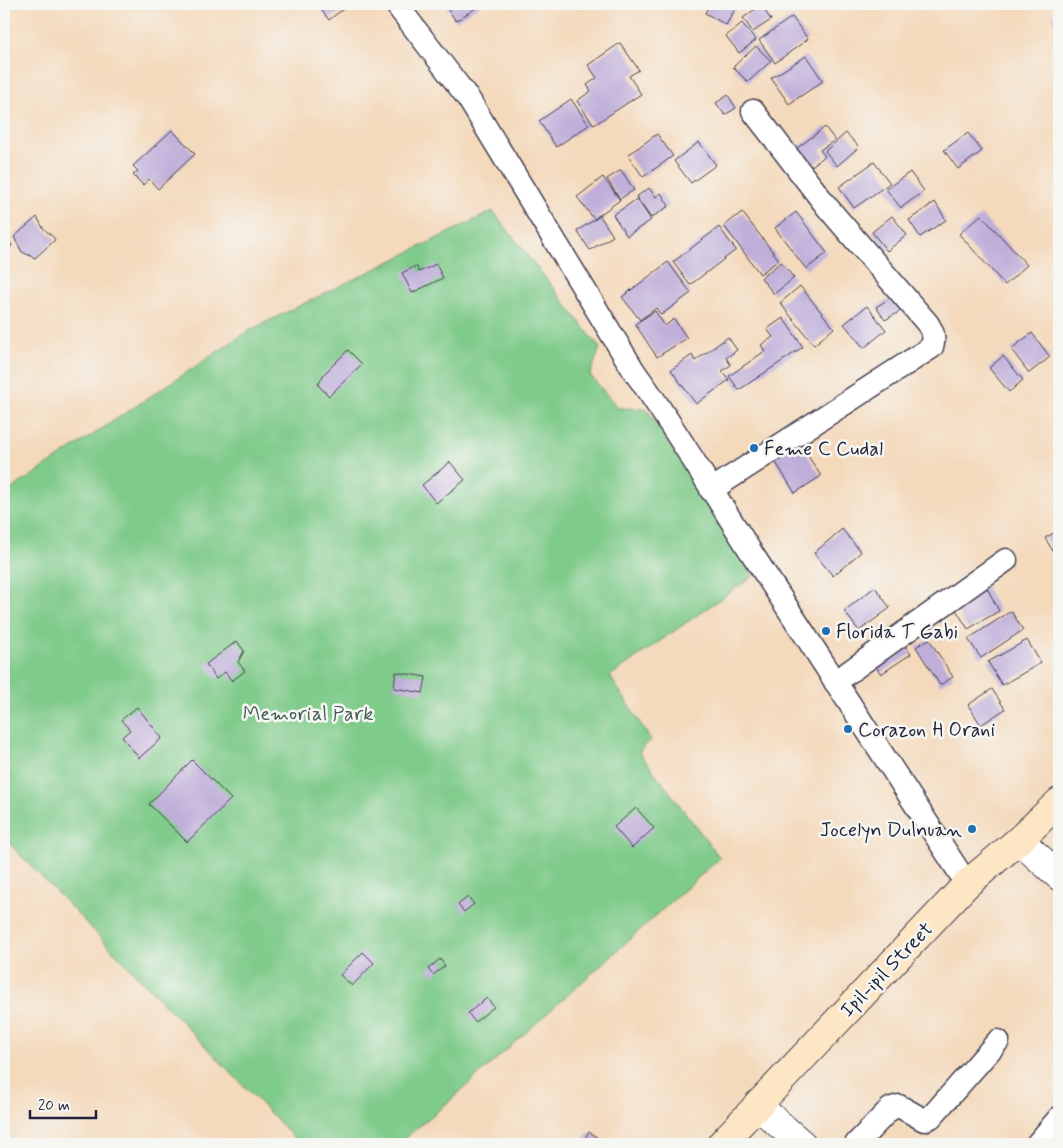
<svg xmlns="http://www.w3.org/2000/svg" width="1063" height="1148" font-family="Mynerve,sans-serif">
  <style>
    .green { fill: #7fcb8a; stroke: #507662 }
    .building { fill: #bfaed9 }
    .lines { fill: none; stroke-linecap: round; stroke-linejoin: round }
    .minor-casing { stroke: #423d4e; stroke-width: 25 }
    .tertiary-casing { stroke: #423d4e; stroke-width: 30 }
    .secondary-casing { stroke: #423d4e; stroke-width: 30 }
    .minor { stroke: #fff; stroke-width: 22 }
    .tertiary { stroke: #fff; stroke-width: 28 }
    .secondary { stroke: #fce6c4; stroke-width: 28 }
    .poi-dot { fill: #1f6fb2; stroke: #f6f6f2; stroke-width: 2 }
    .labels { text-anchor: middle; stroke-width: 5; stroke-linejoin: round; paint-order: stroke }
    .poi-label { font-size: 20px; fill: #22223b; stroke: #f6f6f2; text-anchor: start }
    .park-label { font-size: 20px; fill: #435d57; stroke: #f6f6f2 }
    .street-label { font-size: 20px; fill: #22223b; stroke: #f6f6f2 }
  </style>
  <rect width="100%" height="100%" fill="#f6f6f2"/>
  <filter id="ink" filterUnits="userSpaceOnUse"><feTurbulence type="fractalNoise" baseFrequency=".02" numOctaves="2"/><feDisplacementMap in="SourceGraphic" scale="10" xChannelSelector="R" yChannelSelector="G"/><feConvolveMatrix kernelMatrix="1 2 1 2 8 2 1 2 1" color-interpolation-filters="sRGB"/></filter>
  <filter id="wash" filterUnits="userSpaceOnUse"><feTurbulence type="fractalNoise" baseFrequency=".0096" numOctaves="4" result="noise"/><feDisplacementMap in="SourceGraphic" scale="20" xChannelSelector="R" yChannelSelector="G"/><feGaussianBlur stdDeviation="1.12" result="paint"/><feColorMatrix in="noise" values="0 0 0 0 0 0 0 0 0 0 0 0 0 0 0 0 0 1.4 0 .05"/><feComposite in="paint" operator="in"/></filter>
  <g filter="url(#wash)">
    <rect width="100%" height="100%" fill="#f4d9bb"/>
    <path class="green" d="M 493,211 L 600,348 L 590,375 L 618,408 L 647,409 L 753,576 L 610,676 L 651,740 L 639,752 L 720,858 L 453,1098 L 398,1144 L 300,1144 L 4,838 L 4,494 L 250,330 Z"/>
    <g id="blocks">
      <path class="building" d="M 317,4 L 345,4 L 347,6 L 329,20 Z
        M 444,4 L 482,4 L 456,21 Z
        M 710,4 L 738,4 L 726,25 L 705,13 Z
        M 761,5 L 771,20 L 753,32 L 743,18 Z
        M 1059,12 L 1059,26 L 1052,18 Z
        M 792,17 L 808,39 L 775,63 L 759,40 Z
        M 742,23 L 756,40 L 739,53 L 726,36 Z
        M 620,43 L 639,70 L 629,76 L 641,94 L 594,125 L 577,101 L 591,91 L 587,85 L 597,78 L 588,65 Z
        M 756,46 L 771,61 L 748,82 L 733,67 Z
        M 806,56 L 823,81 L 789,104 L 771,78 Z
        M 728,95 L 736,108 L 725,115 L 716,103 Z
        M 571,99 L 589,125 L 556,147 L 539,121 Z
        M 825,127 L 835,140 L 820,150 L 825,156 L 809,168 L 796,149 Z
        M 172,130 L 195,154 L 158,189 L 149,179 L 143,185 L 133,175 L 138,171 L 133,166 Z
        M 846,133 L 859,147 L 837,166 L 825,151 Z
        M 968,133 L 982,151 L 958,169 L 944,150 Z
        M 657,134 L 673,156 L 643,177 L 628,155 Z
        M 699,142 L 716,165 L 691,183 L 674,161 Z
        M 874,162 L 890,183 L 854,208 L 839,187 Z
        M 621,170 L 634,190 L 620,199 L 607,179 Z
        M 910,172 L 924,191 L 901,208 L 886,189 Z
        M 603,177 L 620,200 L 594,219 L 577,197 Z
        M 649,188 L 656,197 L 661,193 L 669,206 L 651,218 L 636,197 Z
        M 637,199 L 651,220 L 627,236 L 613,215 Z
        M 935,202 L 946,220 L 920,237 L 909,220 Z
        M 742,212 L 779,260 L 760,274 L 724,226 Z
        M 796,212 L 827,253 L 806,269 L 775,228 Z
        M 981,215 L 1027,265 L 1005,285 L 959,234 Z
        M 600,216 L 613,236 L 590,250 L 577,231 Z
        M 892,216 L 907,235 L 887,251 L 872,232 Z
        M 37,217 L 43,228 L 53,237 L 55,240 L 35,258 L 22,252 L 14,237 Z
        M 719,227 L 736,250 L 690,285 L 673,262 Z
        M 4,239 L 12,245 L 4,258 Z
        M 668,262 L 691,293 L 661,315 L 656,308 L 640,320 L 622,297 Z
        M 781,262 L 794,278 L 774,294 L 761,278 Z
        M 436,264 L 443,278 L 412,293 L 402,273 L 416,266 L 419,272 Z
        M 800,286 L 834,328 L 814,345 L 780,303 Z
        M 895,295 L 904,309 L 885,320 L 876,307 Z
        M 867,306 L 886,330 L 864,348 L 844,324 Z
        M 655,311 L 665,326 L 674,319 L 687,338 L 657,357 L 635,324 Z
        M 783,318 L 803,347 L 739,390 L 729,376 L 765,351 L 761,345 L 773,337 L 767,329 Z
        M 1032,333 L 1050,357 L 1029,373 L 1011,349 Z
        M 728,337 L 737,350 L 726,358 L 731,365 L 722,371 L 729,380 L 696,404 L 671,370 L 692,355 L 695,361 Z
        M 348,350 L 362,364 L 329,396 L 318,385 L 324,374 Z
        M 1003,356 L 1023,380 L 1009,392 L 989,368 Z
        M 797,439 L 821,476 L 795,493 L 771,455 Z
        M 450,462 L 465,480 L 436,503 L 422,485 Z
        M 842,529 L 861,552 L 833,576 L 814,553 Z
        M 1059,530 L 1059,561 L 1045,538 Z
        M 984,582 L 999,611 L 968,629 L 953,605 Z
        M 875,587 L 890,608 L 859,631 L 844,611 Z
        M 1011,611 L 1023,630 L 981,658 L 968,639 Z
        M 929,639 L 953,677 L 940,685 L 916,647 Z
        M 901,640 L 911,654 L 881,674 L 871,660 Z
        M 1027,640 L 1041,663 L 1002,685 L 988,662 Z
        M 237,641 L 244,651 L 238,662 L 245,671 L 232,681 L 225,672 L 216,679 L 206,664 Z
        M 396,672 L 426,677 L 423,693 L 394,688 Z
        M 992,689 L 1005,709 L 981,725 L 968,705 Z
        M 137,707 L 162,738 L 139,758 L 122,737 L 130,730 L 121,720 Z
        M 192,760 L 231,799 L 187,842 L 149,804 Z
        M 636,808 L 654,828 L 632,848 L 614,827 Z
        M 468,897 L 474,904 L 464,912 L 458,905 Z
        M 363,952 L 374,963 L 352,986 L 340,975 Z
        M 440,959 L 445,966 L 433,975 L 428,969 Z
        M 487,998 L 494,1007 L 475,1022 L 468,1013 Z
        M 589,1132 L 607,1144 L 581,1144 Z"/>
    </g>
  </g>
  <g filter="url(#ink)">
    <use href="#blocks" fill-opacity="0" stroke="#423d4e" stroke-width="1"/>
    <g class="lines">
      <g class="minor-casing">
        <path id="minor" d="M 396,4 L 468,98 L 634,371 C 676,429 712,491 751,552 C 823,663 895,774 967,884
          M 711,490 L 932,347 C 935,337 933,332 928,324 L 828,208 L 753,111
          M 835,682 L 1006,560
          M 856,1144 L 889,1110 L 892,1108 L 899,1106 L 924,1120 L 931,1117 L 998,1041
          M 1037,1144 L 1059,1118"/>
      </g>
      <g class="tertiary-casing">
        <path id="tertiary" d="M 1019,840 L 1059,876
          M 757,1105 L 802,1144"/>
      </g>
      <g class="secondary-casing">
        <path id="secondary" d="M 721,1144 L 967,884 L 1019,840 L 1059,802"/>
      </g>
      <use href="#minor" class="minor"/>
      <use href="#tertiary" class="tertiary"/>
      <use href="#secondary" class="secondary"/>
    </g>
  </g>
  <g class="poi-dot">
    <circle cx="754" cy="448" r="5"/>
    <circle cx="826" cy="631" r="5"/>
    <circle cx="848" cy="729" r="5"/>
    <circle cx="972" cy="829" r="5"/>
  </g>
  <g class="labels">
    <g class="poi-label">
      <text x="764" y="455">Feme C Cudal</text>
      <text x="836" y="638">Florida T Gabi</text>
      <text x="858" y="736">Corazon H Orani</text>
      <text x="962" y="836" text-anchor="end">Jocelyn Dulnuan</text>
    </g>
    <g class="park-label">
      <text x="308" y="720">Memorial Park</text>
    </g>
    <g class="street-label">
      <text transform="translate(886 969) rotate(-46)" y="7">Ipil-ipil Street</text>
    </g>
  </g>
  <rect width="1063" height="1148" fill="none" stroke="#f6f6f2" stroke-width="20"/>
  <path d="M30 1110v8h66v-8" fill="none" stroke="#22223b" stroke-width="2.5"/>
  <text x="38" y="1110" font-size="15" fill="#22223b" stroke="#f6f6f2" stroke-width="4" paint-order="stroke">20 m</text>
</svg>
